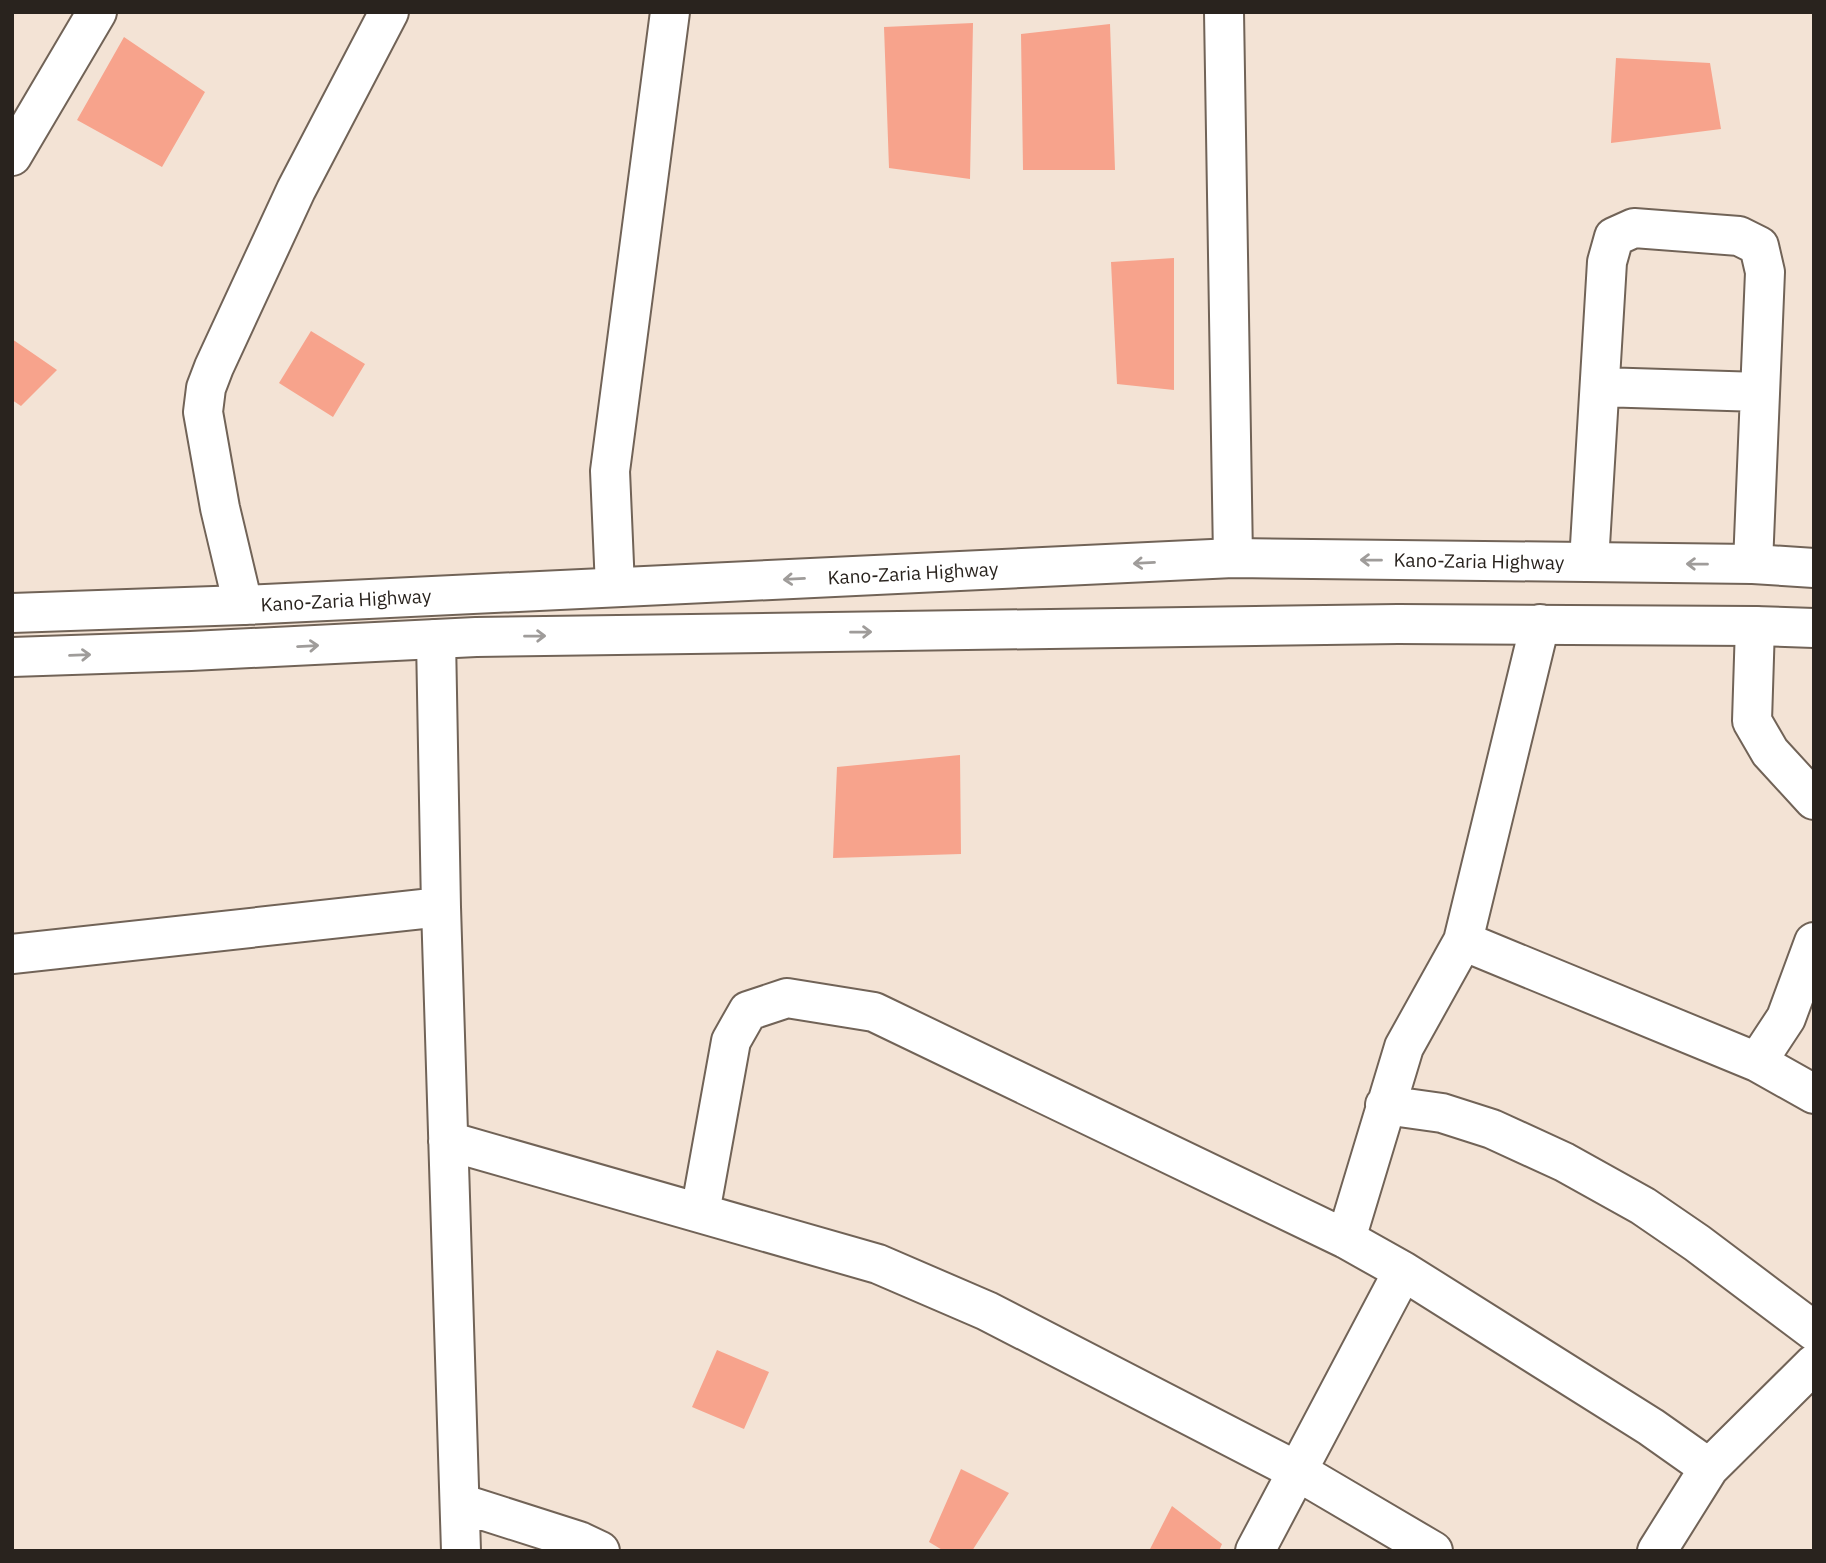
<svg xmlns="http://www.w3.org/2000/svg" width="1826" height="1563" font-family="'IBM Plex Sans',sans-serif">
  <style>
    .building { fill: #f7a38c }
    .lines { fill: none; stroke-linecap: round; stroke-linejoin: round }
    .minor-casing { stroke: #716357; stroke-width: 42 }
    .highway-casing { stroke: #716357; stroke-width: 42 }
    .minor { stroke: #fff; stroke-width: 38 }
    .highway { stroke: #fff; stroke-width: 38 }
    .oneway { stroke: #9f9c9a }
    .labels { text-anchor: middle; stroke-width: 6; stroke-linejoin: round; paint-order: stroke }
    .street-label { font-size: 19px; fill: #29231e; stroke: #fff }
  </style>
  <rect width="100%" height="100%" fill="#f3e3d5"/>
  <path class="building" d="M 973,23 L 970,179 L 889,168 L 884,27 Z
    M 1110,24 L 1115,170 L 1023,170 L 1021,34 Z
    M 124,37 L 205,92 L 162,167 L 77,120 Z
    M 1616,58 L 1710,63 L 1721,129 L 1611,143 Z
    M 1174,258 L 1174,390 L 1117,384 L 1111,262 Z
    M 311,331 L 365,364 L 333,417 L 279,383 Z
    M 12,339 L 57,370 L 21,406 L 12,400 Z
    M 960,755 L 961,854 L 833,858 L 837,767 Z
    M 717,1350 L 769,1372 L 744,1429 L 692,1407 Z
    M 961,1469 L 1009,1493 L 972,1551 L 944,1551 L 929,1542 Z
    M 1172,1506 L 1222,1544 L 1219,1551 L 1149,1551 Z"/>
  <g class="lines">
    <g class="minor-casing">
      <path id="minor" d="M 1224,12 L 1233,558
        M 12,156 L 97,12
        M 1600,387 L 1760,392
        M 1589,562 L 1607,262 L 1614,237 L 1634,228 L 1739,236 L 1759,246 L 1765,272 L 1753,564
        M 615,587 L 610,471 L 670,12
        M 243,605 L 220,508 L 203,412 L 206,388 L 214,367 L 296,190 L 389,12
        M 1755,626 L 1752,721 L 1770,752 L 1814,800
        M 436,639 L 441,907 L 461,1551
        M 1463,941 L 1757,1062 L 1814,1094
        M 12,954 L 441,907
        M 1757,1062 L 1786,1018 L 1814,942
        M 1385,1105 L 1442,1113 L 1492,1129 L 1564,1162 L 1643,1206 L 1697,1243 L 1814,1331
        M 448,1141 L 878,1264 L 987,1311 L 1297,1471 L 1433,1551
        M 700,1213 L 731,1041 L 748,1011 L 787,998 L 874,1012 L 1346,1239 L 1403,1271 L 1651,1427 L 1709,1468
        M 1346,1239 L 1404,1047 L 1463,941 L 1540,624
        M 460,1503 L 579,1541 L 600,1551
        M 1255,1551 L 1403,1271
        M 1657,1551 L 1709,1468 L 1814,1364"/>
    </g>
    <g class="highway-casing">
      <path id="highway" d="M 12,613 L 243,605 L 1233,558 L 1753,564 L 1814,568
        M 12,657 L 191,651 L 476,637 L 1398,624 L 1755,626 L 1814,628"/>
    </g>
    <use href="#minor" class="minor"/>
    <use href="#highway" class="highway"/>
  </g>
  <defs><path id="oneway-shaft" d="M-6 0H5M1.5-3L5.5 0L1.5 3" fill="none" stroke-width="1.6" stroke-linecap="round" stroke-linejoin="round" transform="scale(1.75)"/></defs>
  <g class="oneway">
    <use href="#oneway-shaft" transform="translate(1371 560) rotate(-179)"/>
    <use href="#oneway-shaft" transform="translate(1144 563) rotate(177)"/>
    <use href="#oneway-shaft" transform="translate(1697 564) rotate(-179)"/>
    <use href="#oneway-shaft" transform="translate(794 579) rotate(177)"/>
    <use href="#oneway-shaft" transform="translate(861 632) rotate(-1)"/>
    <use href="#oneway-shaft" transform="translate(535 636) rotate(-1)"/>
    <use href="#oneway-shaft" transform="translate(308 646) rotate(-3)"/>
    <use href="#oneway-shaft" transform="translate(80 655) rotate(-2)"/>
  </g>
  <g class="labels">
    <g class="street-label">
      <text transform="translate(1479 561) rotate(1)" y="7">Kano-Zaria Highway</text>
      <text transform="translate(913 573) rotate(-3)" y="7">Kano-Zaria Highway</text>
      <text transform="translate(346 600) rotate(-3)" y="7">Kano-Zaria Highway</text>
    </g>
  </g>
  <rect width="1826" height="1563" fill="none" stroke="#29231e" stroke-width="28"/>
</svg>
